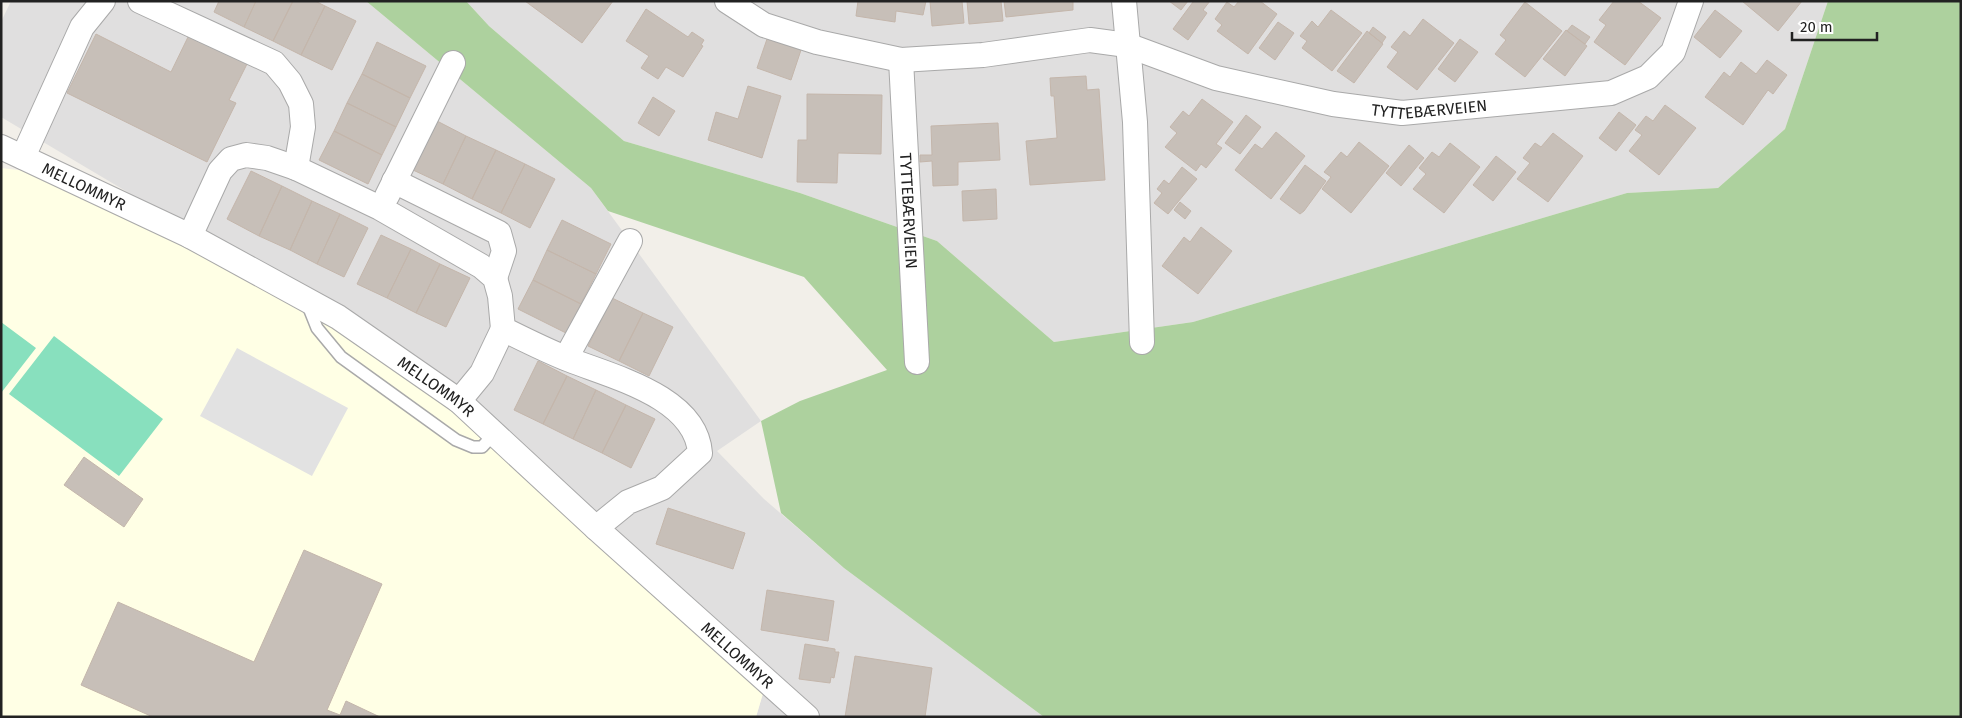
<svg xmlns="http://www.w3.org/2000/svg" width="1962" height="718" font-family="'Fira Sans',sans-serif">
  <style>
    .residential { fill: #e0dfdf }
    .education { fill: #ffffe5 }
    .forest { fill: #add19e }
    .pitch { fill: #88e0be }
    .parking { fill: #e2e2e2 }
    .building { fill: #c7bfb8; stroke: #c4b6ab }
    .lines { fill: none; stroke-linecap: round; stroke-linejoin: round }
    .service-casing { stroke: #a9a9a9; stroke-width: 14 }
    .minor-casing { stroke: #a9a9a9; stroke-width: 26 }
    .service { stroke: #fff; stroke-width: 11 }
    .minor { stroke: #fff; stroke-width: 24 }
    .labels { text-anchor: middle; stroke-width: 4; stroke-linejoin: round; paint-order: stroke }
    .street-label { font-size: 16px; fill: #222; stroke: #fff }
  </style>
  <rect width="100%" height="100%" fill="#f2efe9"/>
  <path class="residential" d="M 11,1 L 366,1 L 591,188 L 761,421 L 717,451 L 764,499 L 844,568 L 1044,717 L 756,717 L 767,680 L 338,317 L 1,117 L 1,22 Z
    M 466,1 L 1828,1 L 1785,129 L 1718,188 L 1627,193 L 1193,322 L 1054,342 L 937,241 L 800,193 L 624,141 L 489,26 Z"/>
  <path class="education" d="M 1,168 L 60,175 L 146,216 L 459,401 L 767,680 L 756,717 L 1,717 Z"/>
  <path class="forest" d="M 366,1 L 466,1 L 489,26 L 624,141 L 800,193 L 937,241 L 1054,342 L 1193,322 L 1627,193 L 1718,188 L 1785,129 L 1828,1 L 1961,1 L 1961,717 L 1044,717 L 844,568 L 781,513 L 761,421 L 800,401 L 887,370 L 804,277 L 608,211 L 591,188 Z"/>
  <path class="pitch" d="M 1,322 L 36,348 L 1,393 Z
    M 54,336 L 163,419 L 119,476 L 9,394 Z"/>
  <path class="parking" d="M 237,348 L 348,408 L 312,476 L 200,416 Z"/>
  <path class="building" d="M 219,1 L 256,1 L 244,27 L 214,12 Z
    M 256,1 L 293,1 L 273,41 L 244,27 Z
    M 293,1 L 315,1 L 325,6 L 301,55 L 273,41 Z
    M 525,1 L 613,1 L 582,43 Z
    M 858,1 L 926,1 L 923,15 L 896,11 L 895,22 L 856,16 Z
    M 930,1 L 962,1 L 964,23 L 932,26 Z
    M 967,1 L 1001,1 L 1003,21 L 969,24 Z
    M 1004,1 L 1073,1 L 1073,10 L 1006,17 Z
    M 1169,1 L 1188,1 L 1181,10 Z
    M 1196,1 L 1210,1 L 1203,10 L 1207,13 L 1188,40 L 1173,29 L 1193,2 Z
    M 1239,1 L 1260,1 L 1277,14 L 1248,54 L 1217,31 L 1222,25 L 1215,19 L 1227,2 L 1234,7 Z
    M 1614,1 L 1638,1 L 1661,18 L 1625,65 L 1594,42 L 1606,25 L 1599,20 Z
    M 1742,1 L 1802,1 L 1778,31 Z
    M 1525,2 L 1562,31 L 1525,77 L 1495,54 L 1506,40 L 1500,35 Z
    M 325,6 L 356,21 L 332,70 L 301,55 Z
    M 646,9 L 688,37 L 692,32 L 704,40 L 701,45 L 703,46 L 683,77 L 666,67 L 658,79 L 641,68 L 649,56 L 626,41 Z
    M 1331,10 L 1362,33 L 1332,71 L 1302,48 L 1307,41 L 1300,36 L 1312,21 L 1318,27 Z
    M 1715,10 L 1742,31 L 1720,58 L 1694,37 Z
    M 1423,19 L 1454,43 L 1417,90 L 1387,67 L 1398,52 L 1391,47 L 1404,31 L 1410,36 Z
    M 1278,22 L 1294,33 L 1275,60 L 1259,48 Z
    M 1572,25 L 1590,37 L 1585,44 L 1567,31 Z
    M 1373,27 L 1386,37 L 1382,43 L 1369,33 Z
    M 1566,30 L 1587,46 L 1565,76 L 1543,59 Z
    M 1367,31 L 1383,44 L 1354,83 L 1337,71 Z
    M 96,34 L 171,72 L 189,35 L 247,64 L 229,100 L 236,103 L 207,162 L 67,93 Z
    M 767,39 L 801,50 L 791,80 L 757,68 Z
    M 1460,39 L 1478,52 L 1455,82 L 1438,69 Z
    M 377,42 L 426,66 L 410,98 L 362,74 Z
    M 1767,60 L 1787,75 L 1773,94 L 1768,90 L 1743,125 L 1705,97 L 1724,72 L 1730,77 L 1741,62 L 1756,74 Z
    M 362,74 L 410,98 L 396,127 L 347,103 Z
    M 1086,76 L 1087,90 L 1099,89 L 1105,180 L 1030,185 L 1026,141 L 1057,138 L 1054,96 L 1051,96 L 1050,78 Z
    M 748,86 L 781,96 L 762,158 L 708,140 L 716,112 L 738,119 Z
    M 807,94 L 882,95 L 881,154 L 838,153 L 837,183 L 797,182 L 798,140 L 807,140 Z
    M 653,97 L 675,111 L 659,136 L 638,123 Z
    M 1202,99 L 1233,122 L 1216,144 L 1222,148 L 1206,168 L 1201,164 L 1196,171 L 1165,147 L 1177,133 L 1170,127 L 1183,111 L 1189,116 Z
    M 347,103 L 396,127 L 382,155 L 334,131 Z
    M 1665,105 L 1696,128 L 1659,175 L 1629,151 L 1642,135 L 1635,130 L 1646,116 L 1653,121 Z
    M 1619,112 L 1636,125 L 1616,151 L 1599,138 Z
    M 1246,115 L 1261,127 L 1240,154 L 1225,143 Z
    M 437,121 L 466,136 L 443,184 L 413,170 Z
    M 998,123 L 1000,160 L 958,162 L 958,185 L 933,186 L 932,161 L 920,162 L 920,155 L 932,155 L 931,126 Z
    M 334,131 L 382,155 L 368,184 L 319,160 Z
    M 1276,132 L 1305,156 L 1271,199 L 1235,170 L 1255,144 L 1262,149 Z
    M 1553,133 L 1583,156 L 1548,202 L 1517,179 L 1530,163 L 1523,158 L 1535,143 L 1541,147 Z
    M 466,136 L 496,150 L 472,199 L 443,184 Z
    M 1359,142 L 1389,166 L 1351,213 L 1322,189 L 1331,177 L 1324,172 L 1341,152 L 1347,157 Z
    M 1450,143 L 1480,167 L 1444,213 L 1413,189 L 1426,174 L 1419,168 L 1432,152 L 1439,157 Z
    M 1409,145 L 1424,158 L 1401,186 L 1386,173 Z
    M 496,150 L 525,164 L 501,213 L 472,199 Z
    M 1496,156 L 1516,172 L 1493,201 L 1473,185 Z
    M 525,164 L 555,179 L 530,228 L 501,213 Z
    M 1305,165 L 1326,181 L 1304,211 L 1300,214 L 1280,199 Z
    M 1182,167 L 1197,179 L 1168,214 L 1154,203 L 1162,193 L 1157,189 L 1164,180 L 1169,184 Z
    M 251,171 L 282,186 L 259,236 L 227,219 Z
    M 282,186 L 312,201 L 290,250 L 259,236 Z
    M 996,189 L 997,219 L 963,221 L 962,191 Z
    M 312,201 L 340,214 L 317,264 L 290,250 Z
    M 1180,202 L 1191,211 L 1185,219 L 1174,210 Z
    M 340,214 L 368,228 L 344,277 L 317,264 Z
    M 562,220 L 611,244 L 596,274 L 547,250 Z
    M 1201,227 L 1232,251 L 1198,294 L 1162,266 L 1184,237 L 1190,242 Z
    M 381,235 L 411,249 L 387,298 L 357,284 Z
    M 411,249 L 440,264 L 416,313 L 387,298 Z
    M 547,250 L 596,274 L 581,304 L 533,280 Z
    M 440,264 L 470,278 L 446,327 L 416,313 Z
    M 533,280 L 581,304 L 566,333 L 518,309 Z
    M 612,298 L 643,313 L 619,361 L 588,346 Z
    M 643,313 L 673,327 L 649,376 L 619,361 Z
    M 538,361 L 567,376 L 543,424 L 514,410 Z
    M 567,376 L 596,390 L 573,439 L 543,424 Z
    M 596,390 L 626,405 L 602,453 L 573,439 Z
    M 626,405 L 655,419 L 631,468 L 602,453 Z
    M 84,457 L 143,499 L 124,527 L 64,485 Z
    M 668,508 L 745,533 L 733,569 L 656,544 Z
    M 304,550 L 382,584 L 327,710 L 340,715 L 346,701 L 380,717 L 153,717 L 81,685 L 118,602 L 254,662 Z
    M 767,590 L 834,601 L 828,641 L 761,630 Z
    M 805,644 L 835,649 L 835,652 L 839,652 L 834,678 L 831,677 L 830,683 L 799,679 Z
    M 855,656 L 932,668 L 925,717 L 845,717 Z"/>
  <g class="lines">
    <g class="service-casing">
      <path id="service" d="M 307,303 L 317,328 L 341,357 L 456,440 L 473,447 L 482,447 L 494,434"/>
    </g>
    <g class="minor-casing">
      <g id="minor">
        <path d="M 140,1 L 274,63 L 290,82 L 301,104 L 303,127 L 296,168"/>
        <path id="s1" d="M 727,1 L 764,25 L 817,42 L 901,60 L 983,55 L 1090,40 L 1127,45 L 1216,78 L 1333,104 L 1402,113 L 1611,93 L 1648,77 L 1673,52 L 1691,1"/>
        <path d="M 1124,1 L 1135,122 L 1142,342"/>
        <path id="s2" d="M 901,60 L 917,362"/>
        <path id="s3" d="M 1,147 L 190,236 L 338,317 L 459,401 L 596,528 L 807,717"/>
        <path d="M 23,157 L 82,27 L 103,1"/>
        <path d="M 394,181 L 499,233 L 504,251 L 495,278"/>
        <path d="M 387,196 L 453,63"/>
        <path d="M 190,236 L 220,171 L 231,159 L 246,155 L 267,158 L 296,168 L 380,208 L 481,266 L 495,278 L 500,296 L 503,329 C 525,340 547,351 570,360 C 613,377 696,397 700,453 L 662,488 L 628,502 L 596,528"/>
        <path d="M 566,358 L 630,241"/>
        <path d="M 459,401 L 482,373 L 503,329"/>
      </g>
    </g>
    <use href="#service" class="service"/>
    <use href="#minor" class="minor"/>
  </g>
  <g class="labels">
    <g class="street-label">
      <text dy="6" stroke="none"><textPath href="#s1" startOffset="725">TYTTEBÆRVEIEN</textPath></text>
      <text dy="6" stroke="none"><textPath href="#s3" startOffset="92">MELLOMMYR</textPath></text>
      <text dy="6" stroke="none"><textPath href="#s2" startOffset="151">TYTTEBÆRVEIEN</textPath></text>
      <text dy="6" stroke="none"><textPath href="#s3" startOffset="498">MELLOMMYR</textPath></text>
      <text dy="6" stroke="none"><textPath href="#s3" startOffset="902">MELLOMMYR</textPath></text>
    </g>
  </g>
  <rect width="1962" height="718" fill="none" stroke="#222222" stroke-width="5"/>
  <path d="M1792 32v8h85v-8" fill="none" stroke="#222222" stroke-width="2.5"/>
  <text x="1800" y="32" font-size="15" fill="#222222" stroke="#ffffff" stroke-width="4" paint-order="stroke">20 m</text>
</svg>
